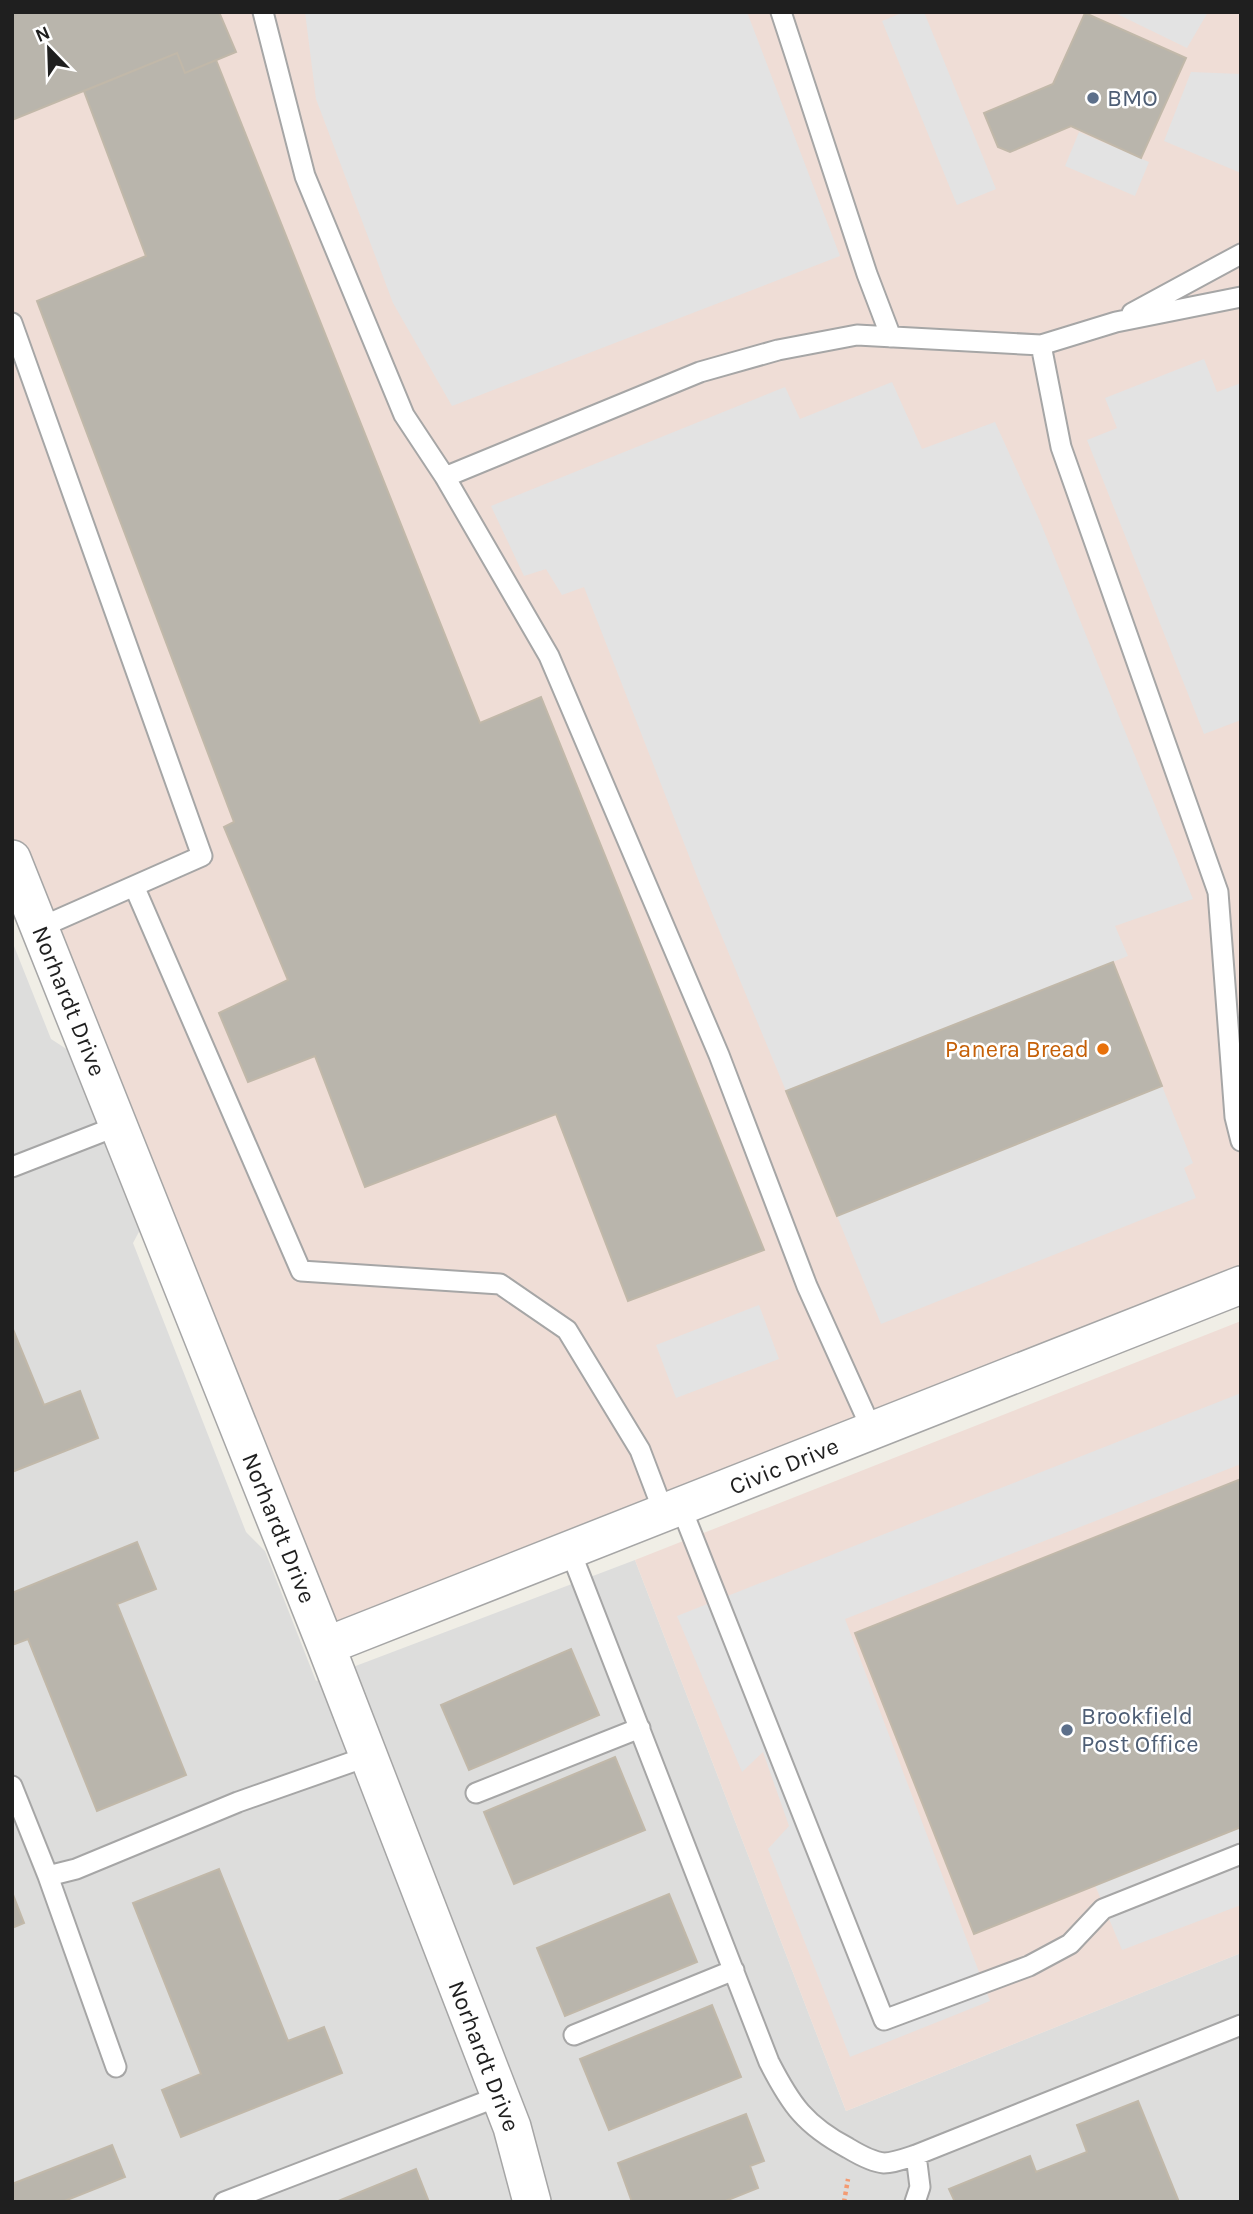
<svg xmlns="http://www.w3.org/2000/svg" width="1253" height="2214" font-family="Karla,sans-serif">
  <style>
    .residential { fill: #dddddc }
    .commercial { fill: #efddd6 }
    .parking { fill: #e3e3e3 }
    .building { fill: #b9b5ac; stroke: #c1b8a9; stroke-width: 2 }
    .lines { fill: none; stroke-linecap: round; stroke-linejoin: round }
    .lane-casing { stroke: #a6a6a6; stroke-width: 23 }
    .street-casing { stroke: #a6a6a6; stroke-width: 40 }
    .path { stroke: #f39b73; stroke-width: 4.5; stroke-dasharray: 3.5 3.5; stroke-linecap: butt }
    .lane { stroke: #fff; stroke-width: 19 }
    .street { stroke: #fff; stroke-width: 37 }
    .service-dot { fill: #5c6f8a; stroke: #fff; stroke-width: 2.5 }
    .food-dot { fill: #e8710a; stroke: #fff; stroke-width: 2.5 }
    .labels { text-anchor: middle; stroke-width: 5; stroke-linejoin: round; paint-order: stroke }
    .service-label { font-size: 24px; fill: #4e5e75; stroke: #fff; text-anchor: start }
    .street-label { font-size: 24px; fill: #1f1f1f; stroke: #fff }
    .food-label { font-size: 24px; fill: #c56008; stroke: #fff; text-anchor: end }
  </style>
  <rect width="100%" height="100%" fill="#f0eee6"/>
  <path class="residential" d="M 12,941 L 51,1039 L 68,1050 L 141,1228 L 133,1243 L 246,1532 L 265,1551 L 316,1681 L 635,1560 L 846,2111 L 1241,1953 L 1241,2202 L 12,2202 Z"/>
  <path class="commercial" d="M 12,12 L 1241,12 L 1241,1285 L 326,1646 L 12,859 Z
    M 1241,1321 L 1241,1953 L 846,2111 L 635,1560 Z"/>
  <path class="parking" d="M 305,12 L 747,12 L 840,256 L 452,406 L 393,303 L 316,99 Z
    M 904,12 L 924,12 L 996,189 L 957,205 L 882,21 Z
    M 1113,12 L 1208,12 L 1187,48 Z
    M 1191,72 L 1241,74 L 1241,173 L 1164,141 Z
    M 1079,132 L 1149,162 L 1135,196 L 1065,166 Z
    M 1204,359 L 1217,392 L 1241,383 L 1241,720 L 1204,734 L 1087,440 L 1117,428 L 1105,398 Z
    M 892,382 L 922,449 L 995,422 L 1039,519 L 1193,899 L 1115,926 L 1128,956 L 786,1091 L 700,884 L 584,587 L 562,595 L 546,569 L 524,576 L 491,506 L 785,387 L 800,419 Z
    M 1162,1086 L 1193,1163 L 1184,1168 L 1196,1198 L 881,1324 L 837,1216 Z
    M 759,1305 L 779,1359 L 676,1398 L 656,1345 Z
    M 1241,1393 L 1241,1464 L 845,1619 L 990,2001 L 850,2057 L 768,1849 L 789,1826 L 763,1752 L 742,1772 L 677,1616 Z
    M 1241,1827 L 1241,1905 L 1122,1950 L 1095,1885 Z"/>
  <path class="building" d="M 12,12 L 219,12 L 236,52 L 185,73 L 177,53 L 12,120 Z
    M 1085,13 L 1186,58 L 1141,158 L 1071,126 L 1010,152 L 998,147 L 984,113 L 1053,84 Z
    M 177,53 L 185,73 L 216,60 L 480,723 L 541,697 L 764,1250 L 628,1301 L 556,1114 L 365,1187 L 315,1056 L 248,1082 L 219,1013 L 288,980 L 224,827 L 234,822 L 37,301 L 146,256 L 84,91 Z
    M 1113,962 L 1162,1086 L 837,1216 L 786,1091 Z
    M 12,1327 L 44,1405 L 80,1391 L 98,1438 L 12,1472 Z
    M 1241,1479 L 1241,1827 L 974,1934 L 855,1633 Z
    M 137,1542 L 156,1589 L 117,1604 L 186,1775 L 97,1811 L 28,1639 L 12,1645 L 12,1593 Z
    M 571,1649 L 599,1715 L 469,1770 L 441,1705 Z
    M 615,1757 L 645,1830 L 514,1884 L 484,1812 Z
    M 219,1869 L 288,2041 L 324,2027 L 342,2073 L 181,2137 L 162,2090 L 201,2074 L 133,1903 Z
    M 12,1892 L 24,1923 L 12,1928 Z
    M 669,1894 L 697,1962 L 565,2016 L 537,1948 Z
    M 712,2005 L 741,2077 L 609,2130 L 580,2059 Z
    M 1138,2101 L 1179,2202 L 955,2202 L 949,2189 L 1030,2156 L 1036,2172 L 1087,2152 L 1077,2125 Z
    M 746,2114 L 764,2161 L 750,2166 L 758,2188 L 723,2202 L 632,2202 L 618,2163 Z
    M 112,2145 L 125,2177 L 62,2202 L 12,2202 L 12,2184 Z
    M 416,2169 L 429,2202 L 336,2202 Z"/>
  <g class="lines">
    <g class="lane-casing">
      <path id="lane" d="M 263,12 L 305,176 L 404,415 L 445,477 L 549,656 L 719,1055 L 807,1286 L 872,1430
        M 781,12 L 867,274 L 891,337
        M 1132,313 L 1241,254
        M 12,323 L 202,856 L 39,928
        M 1041,345 L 1061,447 L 1218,892 L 1235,1117 L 1241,1141
        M 445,477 L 700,372 L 778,350 L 857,335 L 1041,345 L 1116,322 L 1241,297
        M 134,886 L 301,1271 L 500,1284 L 567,1330 L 640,1450 L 664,1513
        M 12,1167 L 120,1125
        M 681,1507 L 884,2020 L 1029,1966 L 1070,1944 L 1103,1909 L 1241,1854
        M 570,1550 L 769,2062 C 791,2105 805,2125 848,2148 C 858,2154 872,2162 884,2163 C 894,2163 907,2158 916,2155 L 1241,2025
        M 12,1786 L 48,1876
        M 476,1793 L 640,1728
        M 574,2035 L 734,1970
        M 116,2067 L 48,1876 L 76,1869 L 238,1802 L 369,1756
        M 224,2202 L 500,2096
        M 915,2202 L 920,2187 L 916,2155"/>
    </g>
    <g class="street-casing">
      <path id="street" d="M 12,859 L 326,1646 L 512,2127 L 532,2202
        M 326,1646 L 1241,1285"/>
    </g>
    <path class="path" d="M 844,2202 L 848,2179"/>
    <use href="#lane" class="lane"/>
    <use href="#street" class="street"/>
  </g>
  <g class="service-dot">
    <circle cx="1093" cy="98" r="7"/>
    <circle cx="1067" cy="1730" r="7"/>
  </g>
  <circle class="food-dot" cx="1103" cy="1049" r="7"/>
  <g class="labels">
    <g class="service-label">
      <text x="1107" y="106">BMO</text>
      <text x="1081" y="1724">Brookfield<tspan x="1081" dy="28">Post Office</tspan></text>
    </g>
    <g class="street-label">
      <text transform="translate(69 1001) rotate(68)" y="8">Norhardt Drive</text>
      <text transform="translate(784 1466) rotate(-22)" y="8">Civic Drive</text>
      <text transform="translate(279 1528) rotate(68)" y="8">Norhardt Drive</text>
      <text transform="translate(484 2056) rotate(69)" y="8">Norhardt Drive</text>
    </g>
    <g class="food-label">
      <text x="1089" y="1057">Panera Bread</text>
    </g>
  </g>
  <rect width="1253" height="2214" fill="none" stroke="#1f1f1f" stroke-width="28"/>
  <g transform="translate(49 49) rotate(337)" stroke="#ffffff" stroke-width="5" paint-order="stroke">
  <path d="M0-5L12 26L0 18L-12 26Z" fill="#1f1f1f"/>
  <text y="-10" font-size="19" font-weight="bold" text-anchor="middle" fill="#1f1f1f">N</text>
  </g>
</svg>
